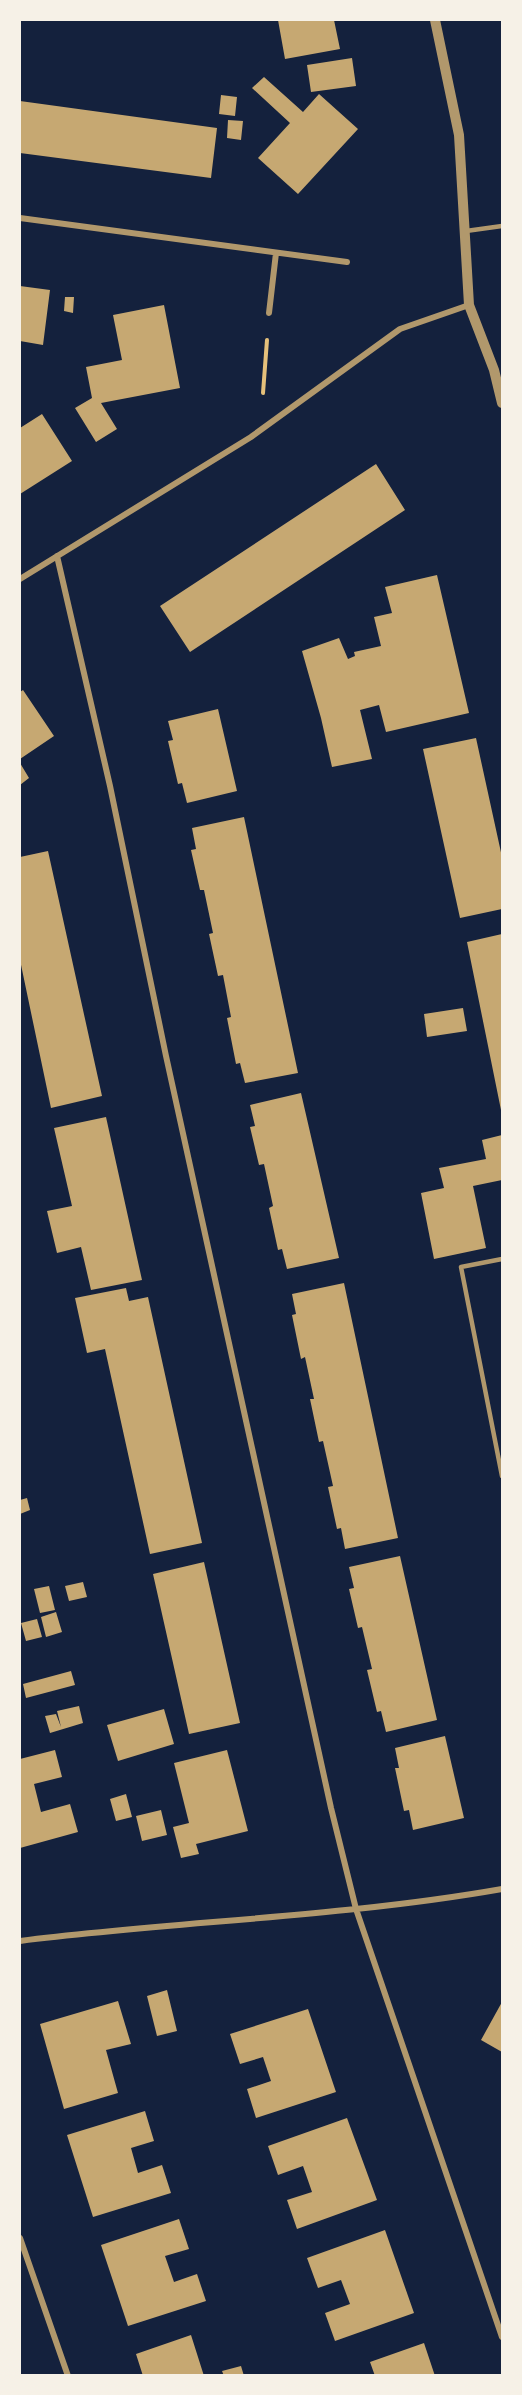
<svg xmlns="http://www.w3.org/2000/svg" width="522" height="2395" font-family="'Alegreya Sans',sans-serif">
  <style>
    .building { fill: #c6a872 }
    .lines { fill: none; stroke-linecap: round; stroke-linejoin: round }
    .path { stroke: #e5c07b; stroke-width: 4 }
    .service { stroke: #b1986c; stroke-width: 4.5 }
    .minor { stroke: #b1986c; stroke-width: 6 }
    .tertiary { stroke: #b1986c; stroke-width: 10 }
  </style>
  <rect width="100%" height="100%" fill="#14213d"/>
  <path class="building" d="M 278,20 L 334,20 L 340,49 L 285,59 Z
    M 352,58 L 356,86 L 311,92 L 307,65 Z
    M 264,77 L 303,112 L 319,94 L 358,129 L 298,194 L 258,158 L 290,123 L 252,88 Z
    M 221,95 L 237,97 L 235,116 L 219,114 Z
    M 20,101 L 217,128 L 211,178 L 20,153 Z
    M 228,120 L 243,121 L 241,140 L 227,138 Z
    M 20,286 L 50,290 L 43,345 L 20,341 Z
    M 65,297 L 74,297 L 73,313 L 64,311 Z
    M 164,305 L 180,388 L 101,403 L 117,429 L 96,442 L 75,408 L 92,398 L 86,367 L 122,360 L 113,315 Z
    M 42,414 L 72,461 L 20,494 L 20,428 Z
    M 376,464 L 405,510 L 190,652 L 160,606 Z
    M 437,575 L 469,713 L 386,732 L 379,705 L 360,710 L 372,759 L 332,767 L 321,718 L 302,651 L 339,638 L 348,659 L 355,656 L 354,652 L 381,646 L 374,617 L 392,613 L 385,587 Z
    M 23,690 L 54,736 L 20,759 L 20,692 Z
    M 218,709 L 237,791 L 187,803 L 182,783 L 178,784 L 168,741 L 173,740 L 168,721 Z
    M 476,738 L 502,857 L 502,909 L 460,918 L 423,749 Z
    M 20,763 L 29,778 L 20,785 Z
    M 244,817 L 298,1073 L 245,1083 L 240,1063 L 236,1064 L 227,1018 L 231,1017 L 223,975 L 218,976 L 209,934 L 213,933 L 204,890 L 200,890 L 191,850 L 196,849 L 192,828 Z
    M 48,851 L 102,1096 L 51,1108 L 20,960 L 20,857 Z
    M 502,934 L 502,1110 L 501,1110 L 467,942 Z
    M 463,1008 L 467,1031 L 427,1037 L 424,1014 Z
    M 301,1093 L 339,1258 L 287,1269 L 282,1249 L 278,1250 L 269,1208 L 273,1206 L 264,1164 L 259,1165 L 250,1127 L 255,1126 L 250,1105 Z
    M 106,1117 L 142,1280 L 91,1290 L 81,1247 L 57,1253 L 47,1211 L 72,1206 L 54,1128 Z
    M 502,1135 L 502,1180 L 473,1186 L 486,1248 L 434,1259 L 421,1193 L 444,1188 L 439,1168 L 486,1159 L 482,1140 Z
    M 344,1283 L 398,1538 L 345,1549 L 341,1528 L 337,1529 L 328,1487 L 333,1486 L 323,1441 L 319,1442 L 310,1399 L 314,1399 L 305,1357 L 301,1359 L 292,1315 L 296,1314 L 292,1294 Z
    M 126,1288 L 129,1301 L 148,1297 L 202,1543 L 150,1554 L 105,1349 L 87,1353 L 75,1298 Z
    M 27,1498 L 30,1510 L 20,1514 L 20,1500 Z
    M 400,1556 L 437,1720 L 386,1732 L 381,1711 L 377,1712 L 367,1670 L 372,1669 L 362,1627 L 358,1628 L 349,1589 L 354,1588 L 349,1567 Z
    M 204,1562 L 240,1723 L 189,1734 L 153,1574 Z
    M 83,1582 L 87,1597 L 69,1601 L 65,1586 Z
    M 49,1586 L 55,1610 L 40,1613 L 34,1589 Z
    M 56,1612 L 62,1632 L 46,1637 L 41,1617 Z
    M 37,1619 L 42,1637 L 26,1641 L 21,1623 Z
    M 71,1671 L 75,1685 L 26,1698 L 23,1684 Z
    M 79,1706 L 83,1723 L 50,1733 L 45,1716 L 56,1714 L 61,1727 L 57,1711 Z
    M 164,1709 L 174,1744 L 118,1761 L 107,1725 Z
    M 445,1736 L 464,1818 L 413,1830 L 409,1810 L 404,1811 L 395,1768 L 399,1768 L 395,1748 Z
    M 55,1750 L 62,1777 L 34,1784 L 41,1812 L 70,1804 L 78,1832 L 20,1848 L 20,1759 Z
    M 227,1750 L 248,1831 L 196,1844 L 199,1854 L 181,1858 L 173,1827 L 189,1823 L 174,1763 Z
    M 126,1794 L 132,1817 L 116,1821 L 110,1799 Z
    M 161,1810 L 167,1835 L 142,1841 L 136,1816 Z
    M 167,1990 L 177,2031 L 157,2036 L 147,1996 Z
    M 118,2001 L 131,2044 L 106,2050 L 118,2093 L 64,2109 L 40,2024 Z
    M 502,2002 L 502,2052 L 481,2040 Z
    M 308,2009 L 336,2092 L 256,2118 L 247,2089 L 271,2081 L 263,2057 L 240,2064 L 230,2034 Z
    M 145,2111 L 154,2141 L 131,2148 L 138,2173 L 162,2165 L 171,2193 L 93,2217 L 67,2135 Z
    M 347,2118 L 377,2200 L 297,2229 L 287,2200 L 312,2192 L 303,2166 L 278,2175 L 268,2146 Z
    M 179,2219 L 189,2249 L 165,2256 L 174,2282 L 197,2274 L 206,2301 L 128,2326 L 101,2245 Z
    M 385,2230 L 414,2313 L 335,2341 L 325,2313 L 350,2304 L 341,2280 L 318,2288 L 307,2258 Z
    M 191,2335 L 204,2376 L 143,2376 L 136,2354 Z
    M 424,2343 L 435,2376 L 375,2376 L 370,2362 Z
    M 241,2366 L 244,2376 L 224,2376 L 222,2371 Z"/>
  <g class="lines">
    <path class="path" d="M 263,393 L 267,340"/>
    <path class="service" d="M 466,231 L 502,226
      M 502,1259 L 461,1267 L 502,1476"/>
    <path class="minor" d="M 20,218 L 347,262
      M 269,313 L 276,253
      M 57,556 L 110,786 L 166,1056 L 331,1808 L 356,1909 L 502,2337
      M 20,579 L 251,437 L 400,329 L 469,305
      M 20,1941 C 180,1921 343,1917 502,1889
      M 20,2238 L 68,2376"/>
    <path class="tertiary" d="M 435,20 L 459,135 L 469,305 L 494,370 L 502,403"/>
  </g>
  <rect width="522" height="2395" fill="none" stroke="#f6f1e7" stroke-width="42"/>
</svg>
